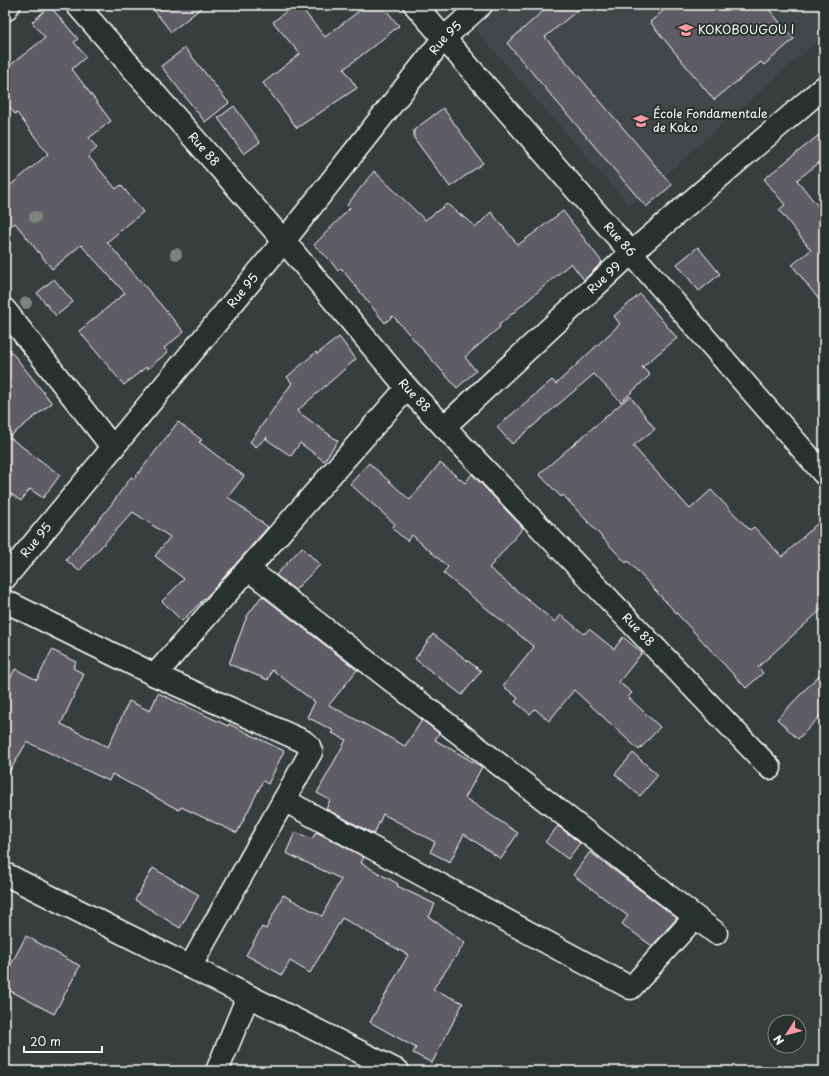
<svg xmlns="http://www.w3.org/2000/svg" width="829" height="1076" font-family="'Playpen Sans',sans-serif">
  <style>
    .built { fill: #43474a }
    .building { fill: #5f5b66; stroke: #fff }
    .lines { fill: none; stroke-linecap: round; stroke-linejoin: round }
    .minor-casing { stroke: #fff; stroke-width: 25 }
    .minor { stroke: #26332d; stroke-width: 22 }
    .tree { fill: #7c857d }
    .labels { text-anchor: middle; stroke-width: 4; stroke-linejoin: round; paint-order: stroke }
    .poi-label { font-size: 12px; fill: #fff; stroke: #26332d; text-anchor: start }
    .street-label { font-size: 12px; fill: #fff; stroke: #26332d }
  </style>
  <rect width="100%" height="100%" fill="#373f3e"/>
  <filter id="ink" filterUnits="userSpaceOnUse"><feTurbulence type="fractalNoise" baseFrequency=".025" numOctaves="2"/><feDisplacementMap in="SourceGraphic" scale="8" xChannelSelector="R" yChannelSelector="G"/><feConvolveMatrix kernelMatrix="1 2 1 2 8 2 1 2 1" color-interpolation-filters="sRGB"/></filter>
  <g filter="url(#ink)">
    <path class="built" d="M 496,5 L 824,5 L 824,35 L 630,206 L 472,26 Z"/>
    <path class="building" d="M 150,5 L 205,5 L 171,32 Z
      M 294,5 L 299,5 L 325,37 L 367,5 L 382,5 L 399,26 L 344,69 L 357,88 L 297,128 L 263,83 L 300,54 L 273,22 Z
      M 550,5 L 584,5 L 545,37 L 672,185 L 646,207 L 507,43 Z
      M 670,5 L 765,5 L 794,39 L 764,65 L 761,62 L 714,100 L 650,22 Z
      M 50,6 L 78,39 L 74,42 L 86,57 L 72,69 L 111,121 L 89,138 L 97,148 L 88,156 L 116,189 L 121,185 L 143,212 L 107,242 L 184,332 L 164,348 L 168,352 L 147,369 L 146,367 L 124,385 L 79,331 L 125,293 L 81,245 L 52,269 L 15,223 L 5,230 L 5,190 L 48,154 L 17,113 L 15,114 L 5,101 L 5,69 L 45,38 L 32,22 Z
      M 185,48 L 229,103 L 205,122 L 161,66 Z
      M 234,106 L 260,142 L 244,154 L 218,118 Z
      M 443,108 L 483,163 L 450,187 L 414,138 L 414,130 Z
      M 824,131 L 824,159 L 797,180 L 824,214 L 824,306 L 792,265 L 811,250 L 779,210 L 785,205 L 764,179 Z
      M 374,171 L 425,220 L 447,204 L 476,227 L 491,212 L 518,245 L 563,211 L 602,262 L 584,280 L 571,263 L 499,325 L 500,327 L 465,357 L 476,371 L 457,388 L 393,316 L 385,323 L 341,268 L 338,271 L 329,259 L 314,245 L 350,208 L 347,205 Z
      M 698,247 L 720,274 L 699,291 L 677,264 Z
      M 54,279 L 73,302 L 56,316 L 37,293 Z
      M 640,294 L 677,338 L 642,367 L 650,375 L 621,402 L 594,374 L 512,444 L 497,427 L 552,380 L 556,384 L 620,324 L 614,316 Z
      M 339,337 L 356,359 L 297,411 L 338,441 L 324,461 L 300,443 L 291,456 L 266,439 L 267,437 L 256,447 L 250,442 L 292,383 L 287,377 L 316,352 L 317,354 Z
      M 5,344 L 52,403 L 9,437 L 60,475 L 43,498 L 30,489 L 21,501 L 5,490 Z
      M 630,396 L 655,429 L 633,446 L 690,509 L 711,490 L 750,530 L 754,527 L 782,557 L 824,517 L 824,607 L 758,667 L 763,673 L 746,688 L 628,561 L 626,563 L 563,495 L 561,497 L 539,474 Z
      M 178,422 L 202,440 L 199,442 L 244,476 L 228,497 L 268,527 L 212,591 L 182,621 L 162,601 L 184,579 L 155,556 L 170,537 L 133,512 L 79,571 L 66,560 L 111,505 L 131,477 L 134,479 Z
      M 369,463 L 410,500 L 440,463 L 465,483 L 472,474 L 523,528 L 489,568 L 555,622 L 561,615 L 584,634 L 589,629 L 614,649 L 623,637 L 642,653 L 619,682 L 632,693 L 628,697 L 660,727 L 639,750 L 574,690 L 549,721 L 535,709 L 530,714 L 515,702 L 518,698 L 503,686 L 534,647 L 443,573 L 448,567 L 412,535 L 407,541 L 392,528 L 395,524 L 350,484 Z
      M 302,547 L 320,565 L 295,590 L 276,575 Z
      M 262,596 L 357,670 L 329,705 L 405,746 L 422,720 L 439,733 L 435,740 L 482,767 L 465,798 L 518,833 L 501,859 L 464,834 L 450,862 L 430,852 L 435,842 L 383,814 L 374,834 L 326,809 L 330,800 L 317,793 L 346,740 L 332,733 L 334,731 L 307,717 L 315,702 L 272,670 L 268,680 L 229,664 L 247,616 Z
      M 433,634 L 481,671 L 462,695 L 415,659 Z
      M 52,650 L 76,662 L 73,668 L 84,674 L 61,724 L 108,747 L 129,701 L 150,711 L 158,693 L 228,726 L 229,724 L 284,751 L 268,784 L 263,781 L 237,833 L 181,807 L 179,810 L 112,774 L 109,781 L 27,742 L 5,779 L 5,689 L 15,669 L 37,680 Z
      M 824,670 L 824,712 L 798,739 L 777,719 Z
      M 633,753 L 658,775 L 640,796 L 615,774 Z
      M 558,826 L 580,843 L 568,859 L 545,842 Z
      M 295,832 L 312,839 L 316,832 L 364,857 L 361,863 L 398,884 L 397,886 L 435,904 L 429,917 L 465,943 L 433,989 L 463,1003 L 432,1063 L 413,1053 L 416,1048 L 370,1022 L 408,955 L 342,918 L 310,973 L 290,961 L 282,975 L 246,955 L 262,927 L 266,929 L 283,895 L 322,916 L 341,879 L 286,853 Z
      M 590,852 L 677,918 L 652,946 L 622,924 L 628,916 L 573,875 Z
      M 153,868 L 199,895 L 180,928 L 135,900 Z
      M 26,936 L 80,966 L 54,1014 L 5,988 L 5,976 Z"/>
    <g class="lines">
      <g class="minor-casing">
        <g id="minor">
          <path id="s1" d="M 77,5 L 284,241 L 407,388 L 770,768"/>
          <path id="s2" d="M 415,5 L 824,474"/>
          <path d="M 5,10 L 9,5"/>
          <path d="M 5,310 L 113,448"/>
          <path id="s3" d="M 444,427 L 631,253 L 824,87"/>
          <path d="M 248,569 L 716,933"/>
          <path id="s4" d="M 5,578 L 284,241 L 444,38 L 481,5"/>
          <path d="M 5,601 L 155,675 L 303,741 L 309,746 L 311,752 L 190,967"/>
          <path d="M 155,675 L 407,388"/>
          <path d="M 284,800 L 631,988 L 695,917"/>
          <path d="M 5,874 L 398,1071"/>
          <path d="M 217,1071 L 248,996"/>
        </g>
      </g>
      <use href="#minor" class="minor"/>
    </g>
    <g class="tree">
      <circle cx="35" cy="217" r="6"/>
      <circle cx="176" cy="254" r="6"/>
      <circle cx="26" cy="303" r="6"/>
    </g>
  </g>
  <defs>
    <g id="school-bare" transform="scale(1.2)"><path d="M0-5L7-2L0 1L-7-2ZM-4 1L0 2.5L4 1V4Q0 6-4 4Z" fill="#ff9aa2" stroke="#26332d" stroke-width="2.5" paint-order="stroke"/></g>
  </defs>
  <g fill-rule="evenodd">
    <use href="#school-bare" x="686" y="30"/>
    <use href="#school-bare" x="641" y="121"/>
  </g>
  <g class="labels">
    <g class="poi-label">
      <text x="698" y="34">KOKOBOUGOU I</text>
      <text x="653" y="118">École Fondamentale<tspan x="653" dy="14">de Koko</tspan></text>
    </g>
    <g class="street-label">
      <text dy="4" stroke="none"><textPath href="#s4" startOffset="697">Rue 95</textPath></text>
      <text dy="4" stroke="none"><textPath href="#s1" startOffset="192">Rue 88</textPath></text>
      <text dy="4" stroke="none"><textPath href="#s2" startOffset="311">Rue 86</textPath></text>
      <text dy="4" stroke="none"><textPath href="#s3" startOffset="219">Rue 99</textPath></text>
      <text dy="4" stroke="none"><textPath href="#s4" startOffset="373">Rue 95</textPath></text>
      <text dy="4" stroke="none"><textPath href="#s1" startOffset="516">Rue 88</textPath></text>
      <text dy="4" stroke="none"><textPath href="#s4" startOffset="49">Rue 95</textPath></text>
      <text dy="4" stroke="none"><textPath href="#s1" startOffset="840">Rue 88</textPath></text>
    </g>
  </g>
  <rect width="829" height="1076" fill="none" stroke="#26332d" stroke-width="20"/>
  <rect x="10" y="10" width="809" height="1056" fill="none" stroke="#fff" stroke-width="1.5" filter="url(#ink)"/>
  <g transform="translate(787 1034) rotate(234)"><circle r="19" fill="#26332d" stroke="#7d8581"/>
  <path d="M0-3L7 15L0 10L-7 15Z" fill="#ff9aa2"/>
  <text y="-6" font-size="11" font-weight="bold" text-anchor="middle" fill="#ffffff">N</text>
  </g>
  <path d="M24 1046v6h78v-6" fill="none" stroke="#ffffff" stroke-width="2"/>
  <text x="30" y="1046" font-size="12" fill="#ffffff" stroke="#26332d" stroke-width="3" paint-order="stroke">20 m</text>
</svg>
